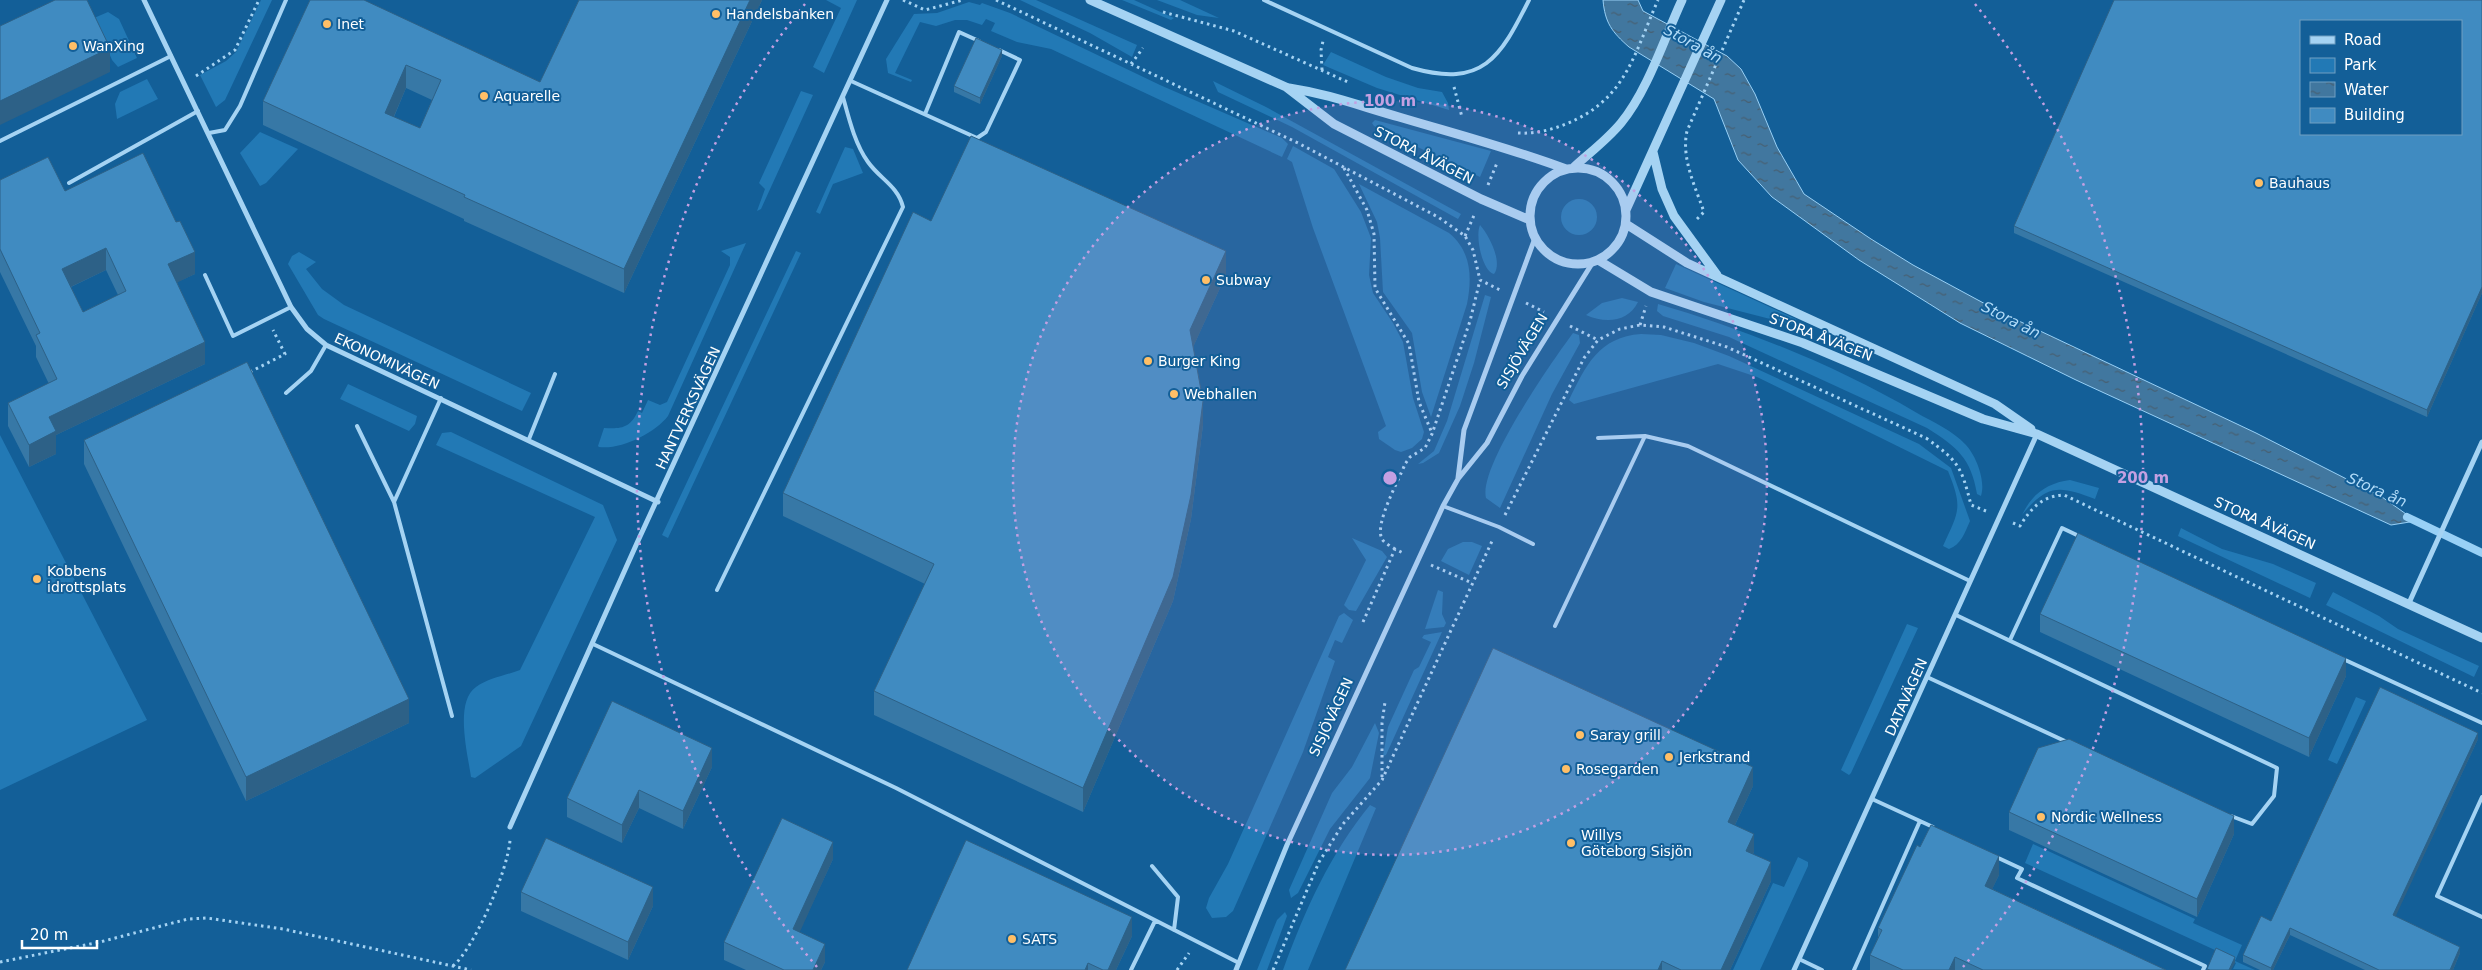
<svg xmlns="http://www.w3.org/2000/svg" width="2482" height="970" font-family="'DejaVu Sans',sans-serif">
  <style>
    .green { fill: #2279b5 }
    .water { fill: url(#water-ripples); stroke: #98d0f6 }
    .lines { fill: none; stroke-linecap: round; stroke-linejoin: round }
    .stream { stroke: #98d0f6; stroke-width: 8 }
    .path { stroke: #a5d3f3; stroke-width: 3; stroke-dasharray: 2.5 4; stroke-linecap: butt }
    .service { stroke: #a5d3f3; stroke-width: 4 }
    .minor { stroke: #a5d3f3; stroke-width: 5 }
    .tertiary { stroke: #a5d3f3; stroke-width: 9 }
    .wall { fill: #3778a6; fill-rule: evenodd }
    .shaded-wall { fill: #2d6187 }
    .building { fill: #408bc1; stroke: #2d6187; fill-rule: evenodd }
    .ring { fill: none; stroke: #c4a0e2; stroke-width: 2.5; stroke-dasharray: 2.5 5 }
    .poi-dot { fill: #ffbf67; stroke: #135f98; stroke-width: 2 }
    .labels { text-anchor: middle; stroke-width: 4; stroke-linejoin: round; paint-order: stroke }
    .poi-label { font-size: 14px; fill: #fff; stroke: #135f98; text-anchor: start }
    .street-label { font-size: 14px; fill: #fff; stroke: #135f98 }
    .water-label { font-size: 15px; font-style: italic; fill: #b2dcf9; stroke: #135f98 }
    .centre { fill: #c4a0e2; stroke: #135f98; stroke-width: 2.5 }
    .ring-label { font-size: 15px; text-anchor: middle; font-weight: bold; fill: #c4a0e2; stroke: #135f98; stroke-width: 4; stroke-linejoin: round; paint-order: stroke }
  </style>
  <defs>
    <pattern id="water-ripples" width="26" height="14" patternUnits="userSpaceOnUse" patternTransform="scale(1.25)"><rect width="26" height="14" fill="#41779f"/><path d="M2 4q2-2 4 0t4 0M15 11q2-2 4 0t4 0" fill="none" stroke="#475f71"/></pattern>
  </defs>
  <rect width="100%" height="100%" fill="#135f98"/>
  <path class="green" d="M 261,0 L 272,0 L 225,100 L 216,107 L 200,75 L 226,61 L 236,52 Z
    M 826,0 L 857,0 L 824,73 L 813,67 L 841,8 Z
    M 1020,0 L 1036,0 L 1137,45 L 1132,57 L 1090,33 Z
    M 1122,0 L 1134,0 L 1174,18 L 1171,20 Z
    M 1157,0 L 1180,0 L 1219,18 L 1197,15 Z
    M 969,2 L 980,5 L 982,3 L 1010,13 L 1160,85 L 1282,138 L 1288,144 L 1282,157 L 1051,49 L 1017,42 L 991,31 L 995,23 L 986,19 L 982,25 L 967,20 L 955,20 L 936,26 L 920,22 L 895,73 L 912,80 L 911,82 L 888,73 L 886,59 L 914,14 L 937,13 Z
    M 108,12 L 119,19 L 137,58 L 118,67 L 112,60 L 94,18 Z
    M 1331,52 L 1386,77 L 1418,88 L 1442,92 L 1448,103 L 1449,110 L 1377,88 L 1323,65 Z
    M 147,79 L 158,99 L 117,119 L 115,104 L 120,92 Z
    M 1213,81 L 1266,107 L 1461,214 L 1458,219 L 1292,127 L 1218,92 Z
    M 801,91 L 813,95 L 761,209 L 757,211 L 765,189 L 759,183 Z
    M 1375,120 L 1491,151 L 1480,177 L 1374,126 L 1372,123 Z
    M 260,132 L 298,149 L 266,183 L 260,186 L 240,153 Z
    M 1293,146 L 1334,169 L 1361,212 L 1371,238 L 1369,275 L 1373,293 L 1393,323 L 1403,342 L 1413,398 L 1424,432 L 1422,439 L 1412,448 L 1401,452 L 1395,450 L 1379,439 L 1378,432 L 1386,426 L 1313,228 L 1292,162 L 1287,159 Z
    M 845,147 L 853,149 L 863,173 L 833,184 L 820,214 L 816,212 Z
    M 1359,184 L 1449,233 C 1472,252 1472,278 1467,304 L 1431,417 L 1422,392 L 1412,333 L 1383,292 L 1380,238 L 1377,222 Z
    M1561 217a18 18 0 1 1 36 0a18 18 0 1 1-36 0Z
    M 1480,225 C 1489,235 1503,262 1494,274 C 1482,271 1475,236 1480,225 Z
    M 746,243 L 668,416 C 655,433 621,450 599,447 L 598,446 L 604,428 C 622,429 630,428 638,411 L 642,413 L 648,400 L 660,405 L 667,402 L 730,265 L 730,257 L 721,251 Z
    M 796,251 L 801,253 L 668,538 L 662,535 Z
    M 299,252 L 316,262 L 306,269 L 322,289 L 344,305 L 531,393 L 522,411 L 324,319 L 318,315 L 288,264 L 292,256 Z
    M 1676,264 L 1796,319 L 1797,323 L 1790,324 L 1704,302 L 1665,288 Z
    M 1485,295 L 1491,297 L 1474,363 L 1460,406 L 1439,453 L 1423,463 L 1418,464 L 1434,451 L 1447,421 Z
    M 1622,298 L 1638,302 C 1628,322 1606,324 1586,315 L 1602,303 Z
    M 1658,304 C 1747,330 1837,366 1917,413 C 1933,422 1953,431 1965,444 C 1976,455 1986,481 1981,496 L 1977,494 C 1971,458 1957,447 1927,428 L 1729,337 L 1663,316 L 1657,311 Z
    M 1573,333 L 1579,335 L 1580,343 L 1552,394 L 1500,508 L 1486,498 C 1478,467 1553,360 1573,333 Z
    M 1641,334 L 1661,335 L 1694,343 L 1729,356 L 1919,444 L 1951,468 L 1970,521 C 1965,532 1961,545 1949,549 L 1943,546 C 1959,511 1963,508 1948,471 L 1757,377 L 1718,364 L 1574,404 L 1569,400 C 1586,365 1599,337 1641,334 Z
    M 348,384 L 417,416 L 415,424 L 409,431 L 340,399 Z
    M 451,432 L 603,505 L 617,540 L 521,746 L 475,778 L 471,777 C 468,755 454,702 476,687 C 488,678 507,675 520,670 L 595,517 L 436,445 L 442,433 Z
    M 0,435 L 147,720 L 0,790 Z
    M 2070,480 L 2099,488 L 2095,499 C 2059,485 2047,484 2022,515 C 2032,494 2047,483 2070,480 Z
    M 2181,528 L 2222,549 L 2273,564 L 2316,583 L 2310,598 L 2178,536 Z
    M 1352,538 L 1382,551 L 1387,557 L 1356,611 L 1349,610 L 1344,605 L 1366,560 Z
    M 1463,542 L 1472,542 L 1482,546 L 1469,575 L 1441,561 L 1448,549 Z
    M 1438,590 L 1443,592 L 1442,614 L 1446,623 L 1444,627 L 1425,629 Z
    M 2333,592 L 2379,616 L 2398,629 L 2479,666 L 2474,677 L 2326,605 Z
    M 1344,613 L 1353,620 L 1342,643 L 1335,640 L 1328,657 L 1335,661 L 1303,752 L 1233,911 L 1226,917 L 1212,918 L 1206,908 L 1209,898 L 1228,864 L 1339,616 Z
    M 1907,624 L 1918,628 L 1851,773 L 1849,775 L 1841,770 Z
    M 1442,632 L 1386,755 L 1383,756 L 1388,727 L 1414,670 L 1419,667 L 1431,642 L 1422,638 L 1424,635 Z
    M 2356,697 L 2366,701 L 2337,764 L 2328,760 Z
    M 1375,723 L 1379,733 L 1370,778 L 1330,829 L 1298,893 L 1291,898 L 1289,890 L 1332,793 L 1352,767 Z
    M 1370,805 L 1376,808 L 1308,970 L 1283,970 C 1305,910 1330,854 1370,805 Z
    M 2033,844 L 2195,919 L 2193,923 L 2242,945 L 2235,961 L 2255,970 L 2233,969 L 2236,963 L 2230,960 L 2228,956 L 2025,863 Z
    M 1798,857 L 1808,862 L 1808,866 L 1760,970 L 1733,970 L 1773,883 L 1784,887 Z
    M 1285,912 L 1287,916 L 1267,970 L 1257,970 L 1277,920 Z"/>
  <path class="water" d="M 1603,0 L 1638,0 L 1643,11 L 1727,56 L 1741,69 L 1755,94 L 1777,147 L 1804,194 L 1871,239 L 1913,265 L 2002,313 L 2256,433 L 2382,497 L 2416,521 L 2391,525 L 2076,380 L 1960,323 L 1859,260 L 1772,197 L 1738,160 L 1714,99 L 1629,47 C 1612,32 1605,23 1603,0 Z"/>
  <g class="lines">
    <path class="stream" d="M 2407,517 L 2482,553"/>
    <path class="path" d="M 903,0 L 925,10 L 963,0
      M 996,0 L 1298,143 L 1438,217 L 1465,236 L 1473,250 L 1480,280 L 1500,290
      M 1163,12 L 1234,31 L 1350,83
      M 1131,64 L 1143,48
      M 1322,70 L 1321,50 L 1323,41
      M 196,76 L 235,50 L 259,0
      M 1454,87 L 1462,117
      M 1518,133 C 1535,134 1551,130 1566,124 C 1626,100 1634,54 1658,0
      M 1344,168 L 1367,210 L 1374,234 L 1375,288 L 1409,344 L 1419,402 L 1432,433
      M 1488,185 L 1497,163
      M 1697,219 L 1704,212 C 1695,186 1681,158 1687,131 L 1744,0
      M 1465,236 L 1475,213
      M 1526,303 L 1544,312
      M 1640,325 L 1646,306
      M 1570,326 L 1598,340
      M 250,372 L 285,354 L 273,330
      M 1505,515 L 1584,358 L 1598,340 L 1620,329 L 1640,325 L 1664,327 L 1727,347 L 1926,438 C 1958,461 1961,465 1971,505 L 1986,511
      M 2013,523 L 2020,526 C 2031,508 2042,496 2064,495 L 2482,693
      M 1395,549 C 1391,546 1384,543 1382,539 C 1374,524 1399,480 1405,464 L 1410,457 L 1425,448 L 1432,434 L 1470,321 L 1480,280
      M 1431,565 L 1472,583
      M 1363,622 L 1395,549 L 1405,554
      M 1382,777 L 1382,723 L 1385,702
      M 0,962 L 100,942 L 188,919 L 207,918 L 283,929 L 471,970
      M 453,966 C 475,947 508,870 510,840
      M 1177,970 L 1189,953
      M 1273,970 L 1319,862 L 1343,824 L 1382,780 L 1493,539"/>
    <path class="service" d="M 1264,0 L 1412,68 C 1483,88 1500,58 1529,0
      M 851,81 L 977,138 L 986,132 L 1020,60 L 999,50
      M 925,114 L 959,32 L 979,41
      M 209,133 L 225,130 L 240,106 L 286,0
      M 0,141 L 171,56
      M 69,183 L 198,111
      M 205,275 L 233,336 L 291,307
      M 286,393 L 311,371 L 326,345
      M 357,426 L 394,502 L 452,716
      M 1598,438 L 1645,436 L 1688,446 L 1970,581
      M 529,439 L 555,374
      M 394,502 L 441,398
      M 1443,506 L 1499,527 L 1533,544
      M 717,590 L 903,207 C 898,186 880,179 868,162 C 855,144 849,119 843,97
      M 1956,615 L 2277,768 L 2274,796 L 2252,824 L 2231,816
      M 1555,626 L 1645,436
      M 2010,640 L 2062,528 L 2081,537
      M 593,644 L 896,788 L 1239,963
      M 2343,659 L 2482,723
      M 1927,677 L 2067,742
      M 2482,797 L 2437,896 L 2482,917
      M 1872,799 L 1933,827
      M 1994,856 L 2022,869 L 2017,878 L 2205,966 L 2203,970
      M 1152,866 L 1178,897 L 1174,930
      M 1799,959 L 1822,970
      M 1131,970 L 1155,921
      M 1854,970 L 1920,821"/>
    <path class="minor" d="M 144,0 L 291,307 L 307,329 L 326,345 L 658,502
      M 1458,478 L 1464,430 L 1535,238
      M 2409,603 L 2482,442
      M 510,827 L 637,543 L 887,0
      M 1236,970 L 1287,845 L 1443,506 L 1458,479 L 1487,443 L 1522,376 L 1593,262
      M 1794,970 L 2037,434"/>
    <path class="tertiary" d="M 1090,0 L 1286,87 L 1334,124 L 1481,199 L 1530,220
      M 1289,88 C 1329,94 1360,106 1399,117 C 1456,134 1510,148 1566,169
      M 1653,152 L 1662,189 L 1674,216 L 1717,275
      M1530 216a48 48 0 1 1 96 0a48 48 0 1 1-96 0Z
      M 1573,168 C 1588,154 1607,140 1621,123 C 1648,90 1664,39 1682,0
      M 1626,210 L 1721,0
      M 1626,224 L 1687,263 L 1995,404 L 2031,429
      M 1598,260 L 1651,292 L 1803,343 L 1983,419 L 2037,434 L 2482,638"/>
  </g>
  <path class="wall" d="M 310,0 L 540,82 L 579,0 L 762,0 L 624,293 L 464,221 L 464,219 L 263,125 L 263,101 ZM 406,88 L 432,100 L 420,128 L 394,117 Z
    M 2482,0 L 2482,293 L 2427,417 L 2014,233 L 2014,226 Z
    M 1002,56 L 980,104 L 954,92 L 954,86 Z
    M 0,180 L 65,191 L 195,274 L 177,282 L 205,364 L 56,435 L 56,454 L 29,467 L 8,426 L 8,403 L 49,384 L 36,357 L 36,346 L 0,272 ZM 106,270 L 118,295 L 83,312 L 71,287 Z
    M 931,221 L 1226,275 L 1193,347 L 1203,425 L 1191,519 L 1173,601 L 1083,812 L 874,715 L 874,691 L 925,584 L 783,516 L 783,493 Z
    M 84,440 L 409,723 L 246,801 L 84,464 Z
    M 2040,614 L 2346,676 L 2309,757 L 2040,632 Z
    M 2478,739 L 2395,916 L 2460,953 L 2453,970 L 2365,970 L 2290,935 L 2273,970 L 2260,970 L 2243,962 L 2243,955 L 2271,921 Z
    M 712,767 L 683,829 L 639,808 L 622,843 L 567,817 L 567,798 Z
    M 1753,786 L 1735,825 L 1754,852 L 1753,854 L 1771,881 L 1730,970 L 1345,970 Z
    M 2009,812 L 2234,834 L 2197,917 L 2009,830 Z
    M 1920,847 L 1999,875 L 1992,889 L 2166,970 L 1870,970 L 1870,955 L 1878,938 L 1878,928 Z
    M 833,859 L 799,932 L 825,962 L 821,970 L 746,970 L 724,960 L 724,942 Z
    M 521,892 L 653,906 L 628,960 L 521,911 Z
    M 1132,936 L 1116,970 L 907,970 Z"/>
  <path class="shaded-wall" d="M 750,0 L 762,0 L 624,293 L 624,269 Z
    M 110,48 L 110,72 L 0,125 L 0,101 Z
    M 1002,50 L 1002,56 L 980,104 L 980,98 Z
    M 406,65 L 406,88 L 385,137 L 385,113 Z
    M 106,248 L 106,270 L 62,291 L 62,269 Z
    M 1226,251 L 1226,275 L 1190,354 L 1190,330 Z
    M 195,252 L 195,274 L 168,287 L 168,264 Z
    M 2482,287 L 2482,293 L 2427,417 L 2427,410 Z
    M 205,342 L 205,364 L 56,435 L 56,454 L 29,467 L 29,445 L 49,417 Z
    M 1203,401 L 1203,425 L 1191,519 L 1173,601 L 1083,812 L 1083,788 Z
    M 2346,658 L 2346,676 L 2309,757 L 2309,738 Z
    M 409,699 L 409,723 L 246,801 L 246,777 Z
    M 2478,733 L 2478,739 L 2393,922 L 2393,915 Z
    M 712,748 L 712,767 L 683,829 L 683,811 Z
    M 1753,767 L 1753,786 L 1728,840 L 1728,822 Z
    M 639,790 L 639,808 L 622,843 L 622,825 Z
    M 2234,816 L 2234,834 L 2197,917 L 2197,899 Z
    M 1754,834 L 1754,852 L 1746,870 L 1746,851 Z
    M 833,842 L 833,859 L 793,947 L 793,929 Z
    M 1999,856 L 1999,875 L 1985,904 L 1985,886 Z
    M 1771,862 L 1771,881 L 1730,970 L 1721,970 Z
    M 653,887 L 653,906 L 628,960 L 628,942 Z
    M 1132,917 L 1132,936 L 1116,970 L 1108,970 Z
    M 2290,928 L 2290,935 L 2273,970 L 2271,970 L 2271,968 Z
    M 825,944 L 825,962 L 821,970 L 813,970 Z
    M 2460,947 L 2460,953 L 2453,970 L 2450,970 Z
    M 1955,957 L 1955,970 L 1949,970 Z
    M 2235,957 L 2235,963 L 2231,970 L 2229,970 Z
    M 1662,961 L 1662,970 L 1658,970 Z
    M 1088,963 L 1088,970 L 1085,970 Z"/>
  <path class="building" d="M 55,0 L 87,0 L 110,48 L 0,101 L 0,26 Z
    M 310,0 L 364,0 L 540,82 L 579,0 L 750,0 L 624,269 L 464,197 L 465,195 L 263,101 ZM 406,65 L 441,80 L 420,128 L 385,113 Z
    M 2114,0 L 2482,0 L 2482,287 L 2427,410 L 2014,226 ZM 2301,21 L 2461,21 L 2461,134 L 2301,134 Z
    M 976,38 L 1002,50 L 980,98 L 954,86 Z
    M 971,136 L 1226,251 L 1190,330 L 1203,401 L 1191,495 L 1173,577 L 1083,788 L 874,691 L 934,564 L 783,493 L 913,212 L 931,221 Z
    M 143,153 L 176,222 L 180,221 L 195,252 L 168,264 L 205,342 L 49,417 L 56,431 L 29,445 L 8,403 L 57,379 L 36,335 L 40,333 L 0,249 L 0,180 L 48,157 L 65,191 ZM 106,248 L 126,291 L 83,312 L 62,269 Z
    M 247,362 L 409,699 L 246,777 L 84,440 Z
    M 2078,533 L 2346,658 L 2309,738 L 2040,614 Z
    M 1493,648 L 1753,767 L 1728,822 L 1754,834 L 1746,851 L 1771,862 L 1721,970 L 1681,970 L 1662,961 L 1658,970 L 1345,970 Z
    M 2380,687 L 2478,733 L 2393,915 L 2460,947 L 2450,970 L 2379,970 L 2290,928 L 2271,968 L 2243,955 L 2261,916 L 2271,921 Z
    M 612,701 L 712,748 L 683,811 L 639,790 L 622,825 L 567,798 Z
    M 2069,739 L 2234,816 L 2197,899 L 2009,812 L 2038,748 Z
    M 782,818 L 833,842 L 793,929 L 825,944 L 813,970 L 784,970 L 724,942 Z
    M 1931,825 L 1999,856 L 1985,886 L 2166,970 L 1983,970 L 1955,957 L 1949,970 L 1903,970 L 1870,955 L 1882,930 L 1878,928 L 1917,845 L 1920,847 Z
    M 546,838 L 653,887 L 628,942 L 521,892 Z
    M 966,840 L 1132,917 L 1108,970 L 1103,970 L 1088,963 L 1085,970 L 907,970 Z
    M 2216,948 L 2235,957 L 2229,970 L 2210,970 L 2207,969 Z"/>
  <circle cx="1390" cy="478" r="377" fill="#c4a0e2" fill-opacity=".12"/>
  <g class="ring">
    <circle cx="1390" cy="478" r="377"/>
    <path d="M817 967A753 753 0 0 1 805 4M1975 4A753 753 0 0 1 1963 967"/>
  </g>
  <g class="poi-dot">
    <circle cx="716" cy="14" r="5"/>
    <circle cx="327" cy="24" r="5"/>
    <circle cx="73" cy="46" r="5"/>
    <circle cx="484" cy="96" r="5"/>
    <circle cx="2259" cy="183" r="5"/>
    <circle cx="1206" cy="280" r="5"/>
    <circle cx="1148" cy="361" r="5"/>
    <circle cx="1174" cy="394" r="5"/>
    <circle cx="37" cy="579" r="5"/>
    <circle cx="1580" cy="735" r="5"/>
    <circle cx="1669" cy="757" r="5"/>
    <circle cx="1566" cy="769" r="5"/>
    <circle cx="2041" cy="817" r="5"/>
    <circle cx="1571" cy="843" r="5"/>
    <circle cx="1012" cy="939" r="5"/>
  </g>
  <g class="labels">
    <g class="poi-label">
      <text x="726" y="19">Handelsbanken</text>
      <text x="337" y="29">Inet</text>
      <text x="83" y="51">WanXing</text>
      <text x="494" y="101">Aquarelle</text>
      <text x="2269" y="188">Bauhaus</text>
      <text x="1216" y="285">Subway</text>
      <text x="1158" y="366">Burger King</text>
      <text x="1184" y="399">Webhallen</text>
      <text x="47" y="576">Kobbens<tspan x="47" dy="16">idrottsplats</tspan></text>
      <text x="1590" y="740">Saray grill</text>
      <text x="1679" y="762">Jerkstrand</text>
      <text x="1576" y="774">Rosegarden</text>
      <text x="2051" y="822">Nordic Wellness</text>
      <text x="1581" y="840">Willys<tspan x="1581" dy="16">Göteborg Sisjön</tspan></text>
      <text x="1022" y="944">SATS</text>
    </g>
    <g class="street-label">
      <text transform="translate(1424 155) rotate(27)" y="5">STORA ÅVÄGEN</text>
      <text transform="translate(1821 337) rotate(21)" y="5">STORA ÅVÄGEN</text>
      <text transform="translate(1522 351) rotate(-59)" y="5">SISJÖVÄGEN</text>
      <text transform="translate(387 361) rotate(25)" y="5">EKONOMIVÄGEN</text>
      <text transform="translate(688 408) rotate(-65)" y="5">HANTVERKSVÄGEN</text>
      <text transform="translate(2265 523) rotate(24)" y="5">STORA ÅVÄGEN</text>
      <text transform="translate(1906 697) rotate(-66)" y="5">DATAVÄGEN</text>
      <text transform="translate(1331 717) rotate(-65)" y="5">SISJÖVÄGEN</text>
    </g>
    <g class="water-label">
      <text transform="translate(1693 44) rotate(29)" y="5">Stora ån</text>
      <text transform="translate(2011 320) rotate(27)" y="5">Stora ån</text>
      <text transform="translate(2377 490) rotate(24)" y="5">Stora ån</text>
    </g>
  </g>
  <circle cx="1390" cy="478" r="8" class="centre"/>
  <g class="ring-label">
    <text x="1390" y="106">100 m</text>
    <text x="2143" y="483">200 m</text>
  </g>
  <rect x="2300" y="20" width="162" height="115" fill="#135f98" stroke="#719fc1"/>
  <rect x="2310" y="36" width="25" height="8" fill="#a5d3f3" stroke="#719fc1"/>
  <text x="2344" y="45" font-size="15" fill="#ffffff">Road</text>
  <rect x="2310" y="58" width="25" height="15" fill="#2279b5" stroke="#719fc1"/>
  <text x="2344" y="70" font-size="15" fill="#ffffff">Park</text>
  <rect x="2310" y="82" width="25" height="15" fill="url(#water-ripples)" stroke="#719fc1"/>
  <text x="2344" y="95" font-size="15" fill="#ffffff">Water</text>
  <rect x="2310" y="108" width="25" height="15" fill="#408bc1" stroke="#719fc1"/>
  <text x="2344" y="120" font-size="15" fill="#ffffff">Building</text>
  <path d="M22 940v8h75v-8" fill="none" stroke="#ffffff" stroke-width="2.5"/>
  <text x="30" y="940" font-size="15" fill="#ffffff" stroke="#135f98" stroke-width="4" paint-order="stroke">20 m</text>
</svg>
